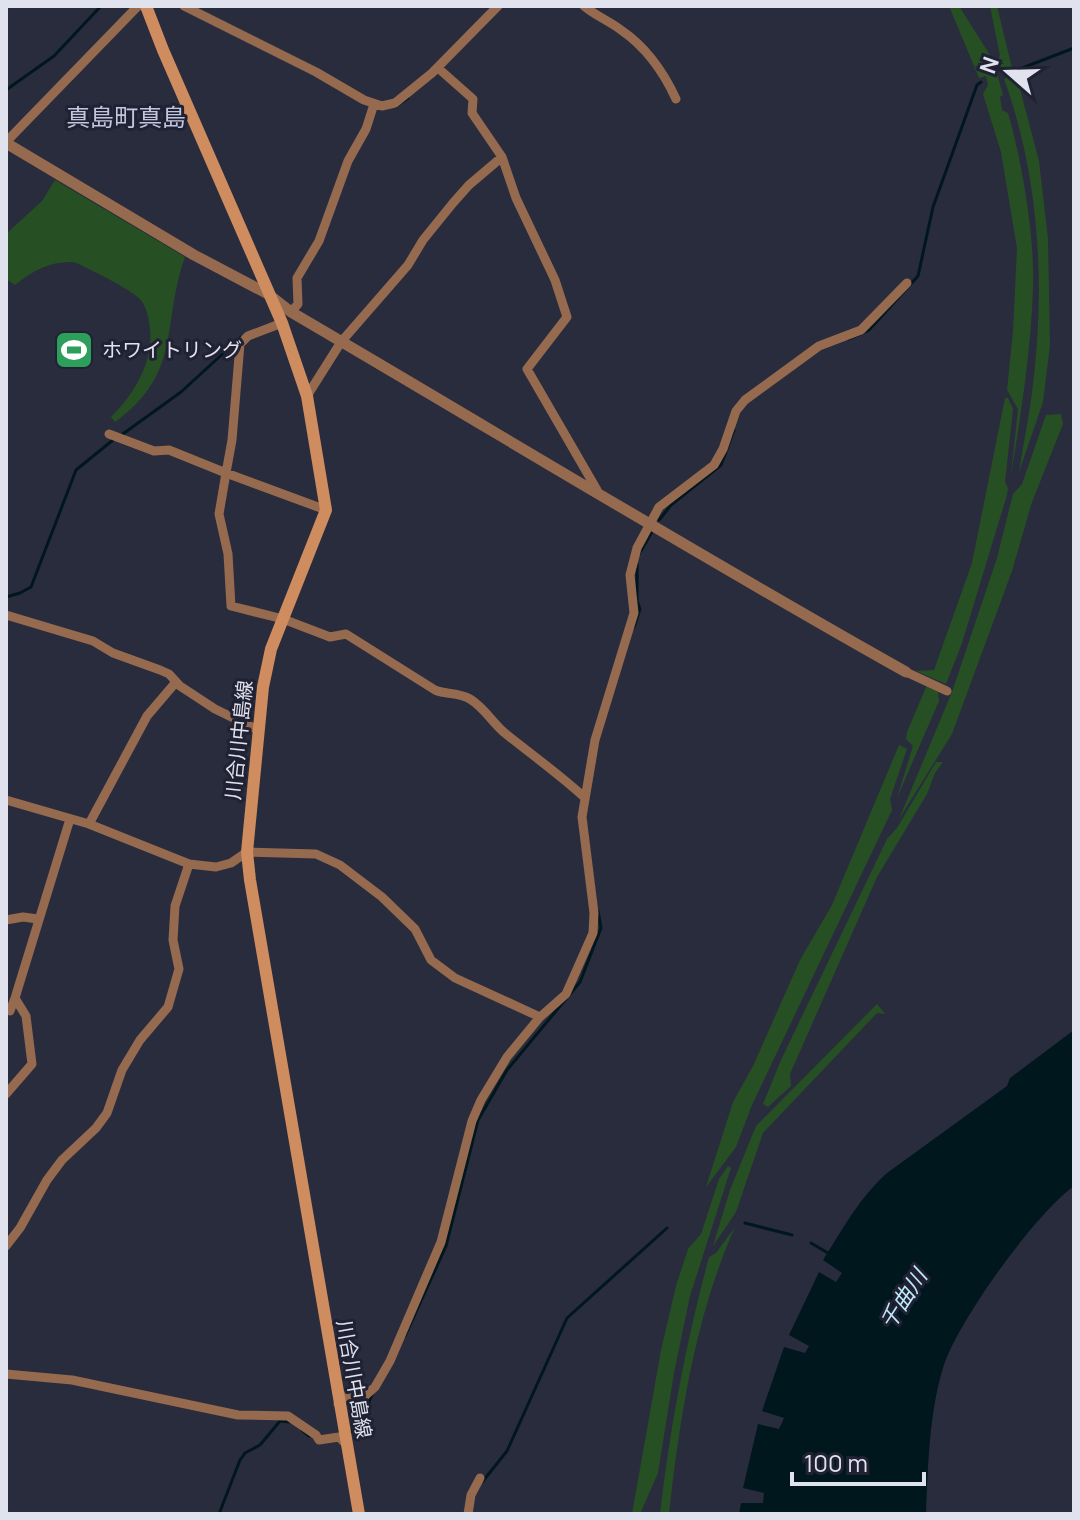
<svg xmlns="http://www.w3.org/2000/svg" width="1080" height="1520" font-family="Manrope,'Noto Sans JP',sans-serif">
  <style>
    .green { fill: #274f24 }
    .water { fill: #00171e }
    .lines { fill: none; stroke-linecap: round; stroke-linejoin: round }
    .stream { stroke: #00171e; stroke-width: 3 }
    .minor { stroke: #956a4e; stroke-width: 9 }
    .tertiary { stroke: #956a4e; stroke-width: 11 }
    .secondary { stroke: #cf8c5e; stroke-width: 12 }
    .labels { text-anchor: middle; stroke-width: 6; stroke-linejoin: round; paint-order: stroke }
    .poi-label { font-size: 20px; fill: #e0e2ee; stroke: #202233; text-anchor: start }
    .street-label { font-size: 20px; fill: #e0e2ee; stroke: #202233 }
    .water-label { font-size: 22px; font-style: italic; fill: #bfeaf9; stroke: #202233 }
    .quarter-label { font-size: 24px; fill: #c3c7de; stroke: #202233 }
  </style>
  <rect width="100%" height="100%" fill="#292c3d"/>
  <path class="green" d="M 949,6 L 959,6 L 993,60 L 1003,95 L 1000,97 L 1002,110 L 1008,113 C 1022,161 1035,238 1033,288 C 1031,351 1021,413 1011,476 L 1018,409 L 1007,390 L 1013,331 L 1017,248 L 1001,152 L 983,94 L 988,85 L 986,76 L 979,78 Z
    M 990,6 L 997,6 L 1012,68 L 1002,72 L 998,60 L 1000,56 Z
    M 1016,74 L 1039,161 L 1048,239 L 1050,345 L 1043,402 L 1019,472 C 1024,440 1031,407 1034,375 C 1045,277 1038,172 1004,79 Z
    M 55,180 L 185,257 C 161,324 183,373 115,422 L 111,417 C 136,392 156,358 149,322 C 148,315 145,304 140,299 C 130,289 88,268 74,262 C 51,261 33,270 15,285 L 6,279 L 6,234 L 42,201 Z
    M 1005,398 L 1008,398 L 1013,409 L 1005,482 L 1008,488 L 1007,495 L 962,643 L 946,684 L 916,671 L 934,670 L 972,563 Z
    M 1061,414 L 1063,424 L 1032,502 L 1012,571 L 952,734 L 899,819 L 952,692 L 997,558 L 1013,494 L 1022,484 L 1046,415 Z
    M 927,685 L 938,691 L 939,701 L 897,798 L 913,746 L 906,739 L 907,732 Z
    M 899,745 L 907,749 L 890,799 L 892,810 L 752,1105 L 736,1147 L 706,1187 L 733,1102 L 753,1066 L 800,960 L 832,905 Z
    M 936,762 L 943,762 L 935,773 L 927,794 L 877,877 L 790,1074 L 791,1086 L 768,1107 L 763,1104 L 781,1060 L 887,839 L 897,828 Z
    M 877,1004 L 885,1014 L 877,1013 L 763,1133 L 736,1212 L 713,1246 L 730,1190 L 756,1126 Z
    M 728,1166 L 731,1168 L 690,1296 L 674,1373 L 658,1473 L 640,1514 L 632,1514 L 661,1350 L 676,1286 L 688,1249 L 701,1234 L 719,1179 Z
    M 735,1227 C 695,1317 680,1417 669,1514 L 660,1514 C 670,1427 686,1342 709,1257 L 716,1253 Z"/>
  <path class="water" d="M 1074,1030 L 1074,1186 C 1035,1214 957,1322 943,1368 C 929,1414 928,1467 926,1514 L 739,1514 L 741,1503 L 763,1503 L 764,1493 L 743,1488 L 758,1424 L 779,1429 L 784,1418 L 762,1411 L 784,1347 L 805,1353 L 809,1346 L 789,1335 L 819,1272 L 836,1282 L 842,1273 L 823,1260 C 843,1229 859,1198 887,1173 L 1007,1086 L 1010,1078 Z"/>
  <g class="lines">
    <path class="stream" d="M 1017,70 L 1074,48
      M 6,90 L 54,56 L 101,6
      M 395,107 L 408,98
      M 848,339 L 869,330 L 918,276 L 933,207 L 977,85 L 981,82
      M 120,436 L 181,392 L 241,337
      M 659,520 L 671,505 L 721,465 L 734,430
      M 639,554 L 653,530
      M 6,597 L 20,593 L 31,587 L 76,470 L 113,440
      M 634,627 L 640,609 L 637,601 L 637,564
      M 745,1223 L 792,1235
      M 811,1243 L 828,1253
      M 405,1336 L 446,1246 L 478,1120 L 507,1070 L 580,982 L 601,928 L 598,911
      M 302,1430 L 309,1436
      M 350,1433 L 361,1420 L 372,1395
      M 483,1481 L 507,1451 L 567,1318 L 667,1228
      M 219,1514 L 240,1460 L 245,1453 L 260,1445 L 280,1421 L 289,1422"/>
    <path class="minor" d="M 184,6 L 316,72 L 364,100 L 382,106 L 395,103 L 432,73 L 498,6
      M 584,6 C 596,16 609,21 621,30 C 646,47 664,73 676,99
      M 438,68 L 473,99 L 472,113 L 502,157 L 516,198 L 555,280 L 567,317 L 527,369 L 597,490
      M 6,142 L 138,6
      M 291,312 L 298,304 L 297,278 L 319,241 L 348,161 L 366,129 L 374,104
      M 307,396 L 341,342 L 408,265 L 423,240 L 453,203 L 469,185 L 502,157
      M 109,434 L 154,451 L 169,450 L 226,473 L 232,440 L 240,344 L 248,336 L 282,323
      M 326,510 L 226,473 L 219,514 L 228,554 L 231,606 L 283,619 L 330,637 L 346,634 L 435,690 C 447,695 458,692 470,699 C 485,708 493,724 506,734 C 532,755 559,774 584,797
      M 6,615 L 93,641 L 113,653 L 160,670 L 169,674 L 180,686 L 215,709 L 258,730
      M 906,672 L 947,691
      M 6,800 L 89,824 L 189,864 L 216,867 L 231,863 L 247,852 L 316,854 L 340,865 L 382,897 L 415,929 L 431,960 L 455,978 L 540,1017
      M 89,824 L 147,716 L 176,682
      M 6,920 L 23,917 L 38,919
      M 6,1009 L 10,1011 L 15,998 L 70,819
      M 6,1094 L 32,1064 L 26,1016 L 15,998
      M 6,1246 L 20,1228 L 47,1180 L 62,1160 L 96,1128 L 107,1113 L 122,1070 L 140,1040 L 168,1007 L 179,969 L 173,940 L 175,906 L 189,864
      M 6,1374 L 72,1380 L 238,1415 L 288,1416 L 316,1435 L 319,1440 L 339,1437 L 345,1443
      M 338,1404 L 346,1395 L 365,1396 L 375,1387 L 390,1361 L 441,1242 L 472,1121 L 481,1100 L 507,1057 L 540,1017 L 566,994 L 593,933 L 594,913 L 582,817 L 595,740 L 634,613 L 630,575 L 637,548 L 659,507 L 714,465 L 723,449 L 736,411 L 745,400 L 819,346 L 861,330 L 907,283
      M 468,1514 L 471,1495 L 480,1478"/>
    <path class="tertiary" d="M 6,143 L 194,255 L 268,294 L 291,312 C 496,432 699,556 906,672"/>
    <path class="secondary" d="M 146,6 L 163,50 L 282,323 L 307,396 L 326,510 L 271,649 L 263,687 L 247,852 L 250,880 L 359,1514"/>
  </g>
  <defs>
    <g id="stadium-square" transform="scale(2)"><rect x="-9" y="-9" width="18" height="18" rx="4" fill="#2e9e5b" stroke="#202233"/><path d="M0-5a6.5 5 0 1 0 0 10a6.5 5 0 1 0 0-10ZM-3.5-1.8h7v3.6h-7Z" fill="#fff"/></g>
  </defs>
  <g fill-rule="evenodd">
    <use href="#stadium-square" x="74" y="350"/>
  </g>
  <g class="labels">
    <g class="poi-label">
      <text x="102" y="357">ホワイトリング</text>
    </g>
    <g class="street-label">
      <text transform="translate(239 740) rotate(-84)" y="7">川合川中島線</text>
      <text transform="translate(354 1379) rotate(80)" y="7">川合川中島線</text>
    </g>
    <g class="water-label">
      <text transform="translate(903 1299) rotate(-57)" y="8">千曲川</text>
    </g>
    <g class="quarter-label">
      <text x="126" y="126">真島町真島</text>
    </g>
  </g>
  <rect width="1080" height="1520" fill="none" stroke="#e0e2ee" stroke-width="16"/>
  <g transform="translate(1008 72) rotate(290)" stroke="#202233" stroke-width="6" paint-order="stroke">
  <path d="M0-6L14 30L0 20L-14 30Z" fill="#e0e2ee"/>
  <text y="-12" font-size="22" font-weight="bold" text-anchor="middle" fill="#e0e2ee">N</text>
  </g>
  <path d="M792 1472v12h132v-12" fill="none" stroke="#e0e2ee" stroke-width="4"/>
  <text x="804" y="1472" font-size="24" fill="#e0e2ee" stroke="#202233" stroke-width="6" paint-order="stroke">100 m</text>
</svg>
